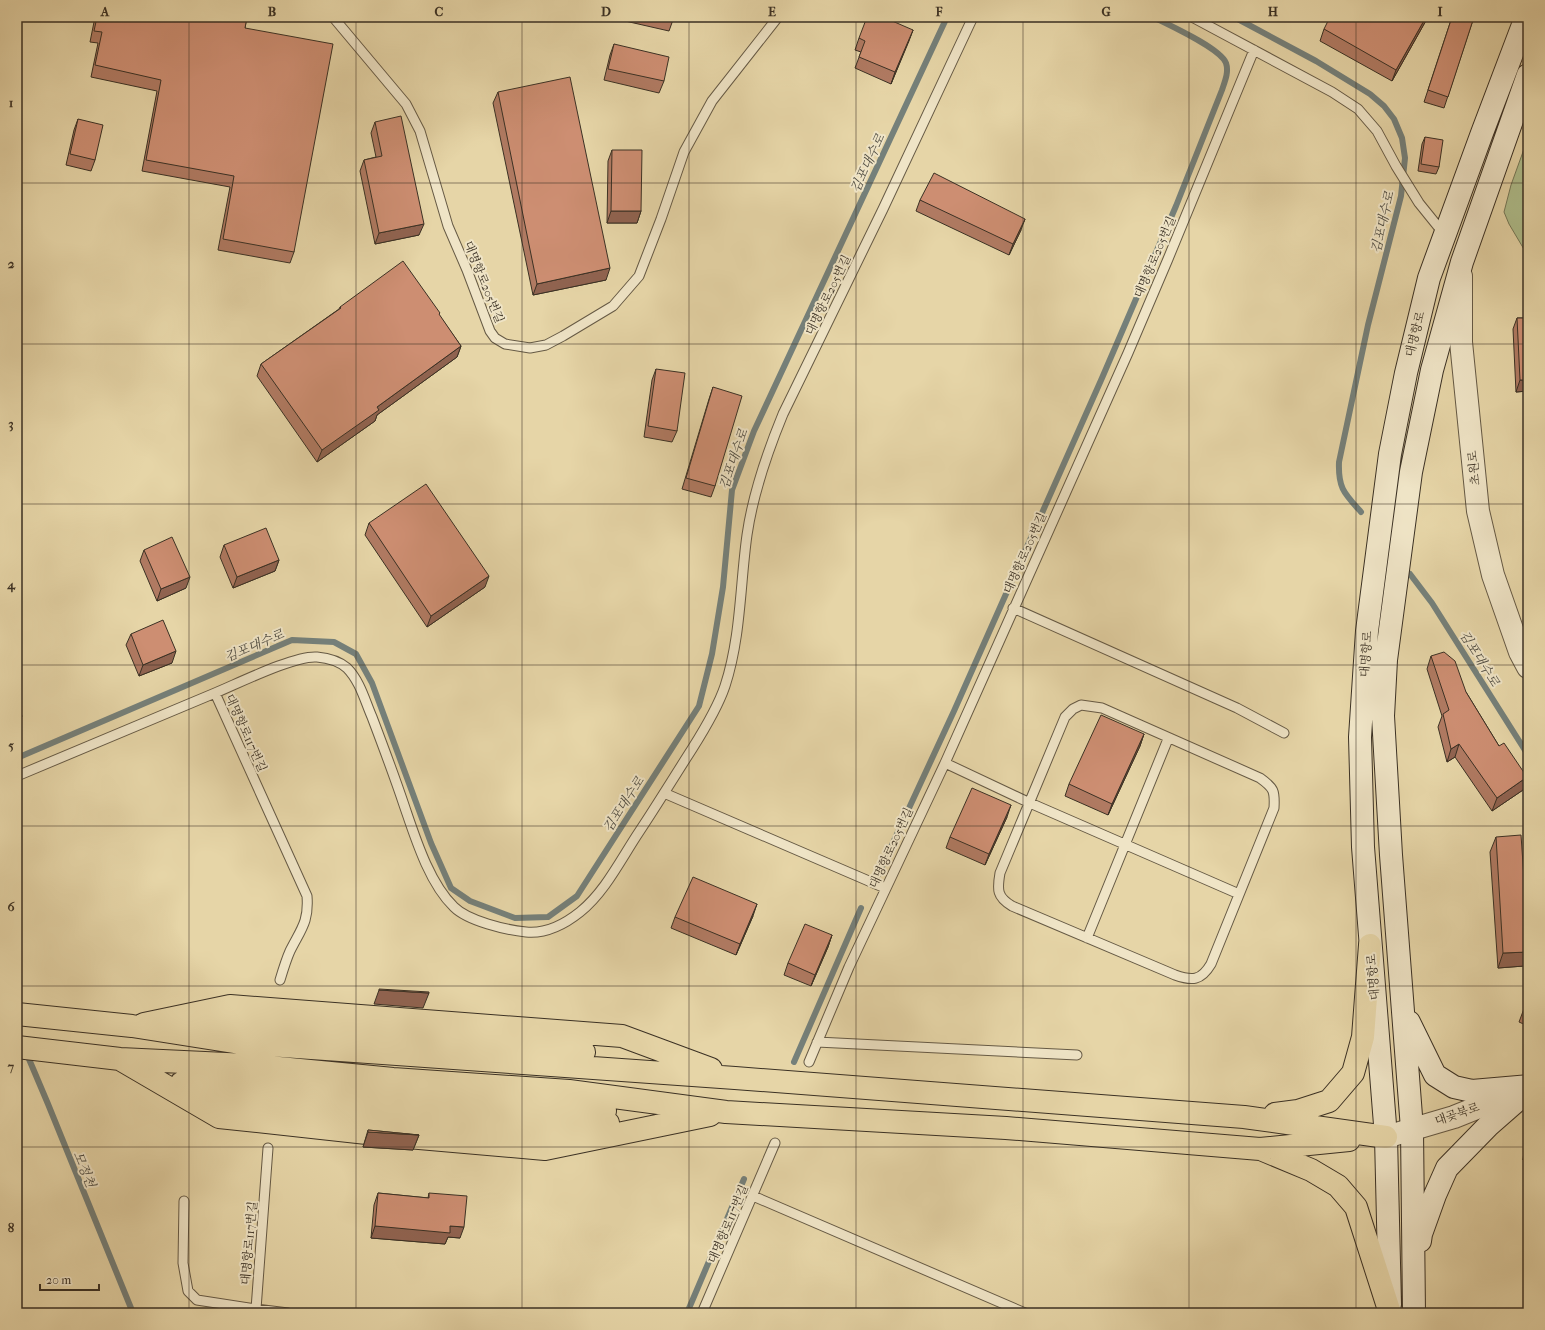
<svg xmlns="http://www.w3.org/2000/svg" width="1545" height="1330" font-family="'IM FELL French Canon','Noto Serif KR',serif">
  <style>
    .green { fill: #afbe8c; stroke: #757858 }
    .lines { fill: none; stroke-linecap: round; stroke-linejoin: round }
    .stream { stroke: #75807a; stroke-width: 6 }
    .service-casing { stroke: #665a45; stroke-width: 11 }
    .tertiary-casing { stroke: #665a45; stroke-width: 24 }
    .secondary-casing { stroke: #3b3124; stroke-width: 24 }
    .motorway-casing { stroke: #3b3124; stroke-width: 24 }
    .service { stroke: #efe4c6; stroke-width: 9 }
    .tertiary { stroke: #efe4c6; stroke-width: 22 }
    .secondary { stroke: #efe4c6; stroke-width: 22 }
    .motorway { stroke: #e6d5a7; stroke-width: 22 }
    .wall { fill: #b07a62; stroke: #3b3124 }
    .shaded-wall { fill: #906350; stroke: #3b3124 }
    .building { fill: #cd8e72; stroke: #3b3124 }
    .grid { fill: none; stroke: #3b3124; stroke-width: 1; stroke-opacity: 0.55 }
    .labels { text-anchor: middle; stroke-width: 4; stroke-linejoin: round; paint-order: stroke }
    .street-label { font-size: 12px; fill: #3b3124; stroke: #efe4c6 }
    .water-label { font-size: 13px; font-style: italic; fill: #4e4b41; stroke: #efe4c6 }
    .neatline { fill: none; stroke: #3b3124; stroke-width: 1.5 }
    .grid-label { font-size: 13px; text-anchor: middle; font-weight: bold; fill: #3b3124 }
  </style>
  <rect width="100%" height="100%" fill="#e6d5a7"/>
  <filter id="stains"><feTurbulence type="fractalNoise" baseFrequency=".005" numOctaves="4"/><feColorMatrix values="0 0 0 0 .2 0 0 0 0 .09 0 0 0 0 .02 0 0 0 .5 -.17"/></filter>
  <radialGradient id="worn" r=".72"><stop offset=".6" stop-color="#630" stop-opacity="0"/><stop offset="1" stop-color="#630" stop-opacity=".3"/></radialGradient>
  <path class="green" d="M 1528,138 L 1528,256 L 1509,224 L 1504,212 L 1511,185 Z"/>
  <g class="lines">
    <path class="stream" d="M 1234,17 L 1316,61 L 1370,94 L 1384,106 L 1394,119 L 1402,138 L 1405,158 L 1401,196 L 1368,325 L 1339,462 C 1338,488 1344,493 1361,512
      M 1410,574 L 1432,603 L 1528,755
      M 17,758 L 292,640 L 334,642 L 356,654 L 372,683 L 431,843 L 451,888 L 470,901 L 515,918 L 548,917 L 577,896 L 699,706 L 712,654 L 723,587 L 732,490 L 754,431 L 947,17
      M 878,875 L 954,711 L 1102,378 L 1176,206 L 1222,90 C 1225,81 1229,72 1226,63 C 1220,48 1169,25 1153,17
      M 26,1052 L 48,1104 L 133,1313
      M 794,1062 L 861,908
      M 687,1313 L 744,1179"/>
    <g class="service-casing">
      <path id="service" d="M 333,17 L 406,104 L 420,131 L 448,226 L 467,270 L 490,331 L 495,338 L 505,344 L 530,348 L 546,345 L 563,336 L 613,306 L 639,276 L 661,219 L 684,152 L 712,101 L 778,17
        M 1192,17 L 1332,92 L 1358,109 L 1377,131 L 1396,166 L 1419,203 L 1444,234
        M 1013,608 L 1237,708 L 1284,733
        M 215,693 C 237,684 295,655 317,657 C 328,658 339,661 347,668 C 360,681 365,701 372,717 C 383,746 394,775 404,805 C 415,837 429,883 454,907 C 468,921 506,930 526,932 C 546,934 565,924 580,912 C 605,892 621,859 639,832 C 657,805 674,777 692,749 C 704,730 718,707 725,686 C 741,637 740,585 747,535 C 753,493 767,453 783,414 L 883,209 L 973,17
        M 1081,705 L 1102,708 L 1260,778 C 1274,788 1275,791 1274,808 L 1211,964 C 1201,981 1192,981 1175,975 L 1012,906 C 997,897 997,890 1000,873 L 1065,717 L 1073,709 Z
        M 945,763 L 1030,803 L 1239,894
        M 17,776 L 215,693 L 307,896 C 309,922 301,929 290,951 C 286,960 283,970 280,980
        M 664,793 L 885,888
        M 1087,938 L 1168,739
        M 817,1042 L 1077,1055
        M 809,1062 L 849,967 L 945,763 L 1128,353 L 1168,259 L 1254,50
        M 268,1148 L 256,1309 L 288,1313
        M 753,1196 L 1025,1313
        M 184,1201 L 183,1263 L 188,1291 L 197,1300 L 256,1309
        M 702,1313 L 775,1143"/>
    </g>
    <g class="tertiary-casing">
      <path id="tertiary" d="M 1461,276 L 1461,342 L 1478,511 L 1493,575 L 1520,652 L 1528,667
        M 1386,1137 L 1454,1117 L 1524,1089"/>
    </g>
    <g class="secondary-casing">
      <path id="secondary" d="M 1409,1022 L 1435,1075 L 1454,1087 L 1472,1091 L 1528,1086
        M 1420,1241 L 1421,1234 L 1435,1195 L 1447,1168 L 1488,1126 L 1528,1091
        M 1390,1305 L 1386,1137 L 1363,847 L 1360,737 L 1367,631 L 1390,454 L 1406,373 L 1429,278 L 1482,133 L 1526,17
        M 1414,1313 L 1412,1129 L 1391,855 L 1383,716 L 1386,660 L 1411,472 L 1432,370 L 1462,262 L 1528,75"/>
    </g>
    <g class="motorway-casing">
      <path id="motorway" d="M 17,1014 L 132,1026 L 240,1043 L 735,1078 L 1244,1117 L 1386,1137
        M 144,1024 L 230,1006 L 622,1036 L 711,1069
        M 189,1025 L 222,1024 L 584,1052
        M 17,1047 L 120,1059 L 247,1065 L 393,1079 L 569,1091 L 726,1112 L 1006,1128 L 1260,1149 L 1349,1140
        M 123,1061 L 219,1117 L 385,1135 L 545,1149 L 710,1115
        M 190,1073 L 256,1087 L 559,1111 L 605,1111
        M 181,1083 L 226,1101 L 387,1116 L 550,1129 L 608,1123
        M 1275,1114 L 1298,1111 L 1329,1101 L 1353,1073 L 1363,1037 L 1370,945
        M 1263,1150 L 1311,1170 L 1338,1186 L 1356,1207 L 1390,1313"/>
    </g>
    <use href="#service" class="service"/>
    <use href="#tertiary" class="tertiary"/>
    <use href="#secondary" class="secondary"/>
    <use href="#motorway" class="motorway"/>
  </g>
  <path class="wall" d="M 95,17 L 247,17 L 245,28 L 294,252 L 290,263 L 218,250 L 230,187 L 142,171 L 157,91 L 91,77 L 98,43 L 90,42 Z
    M 613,17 L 674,17 L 669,31 L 612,18 Z
    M 1428,17 L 1392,81 L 1320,41 L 1324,29 Z
    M 1452,17 L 1474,17 L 1444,108 L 1424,102 Z
    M 913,30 L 891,84 L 855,68 L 861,52 L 855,50 L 859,38 Z
    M 614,44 L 664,81 L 659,93 L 604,80 L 610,55 Z
    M 498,92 L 606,280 L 533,295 L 493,103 Z
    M 78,119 L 95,160 L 91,171 L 66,165 L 74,130 Z
    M 375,122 L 419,235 L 375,244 L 360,171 L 364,160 L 376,157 L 371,133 Z
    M 1425,137 L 1439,167 L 1436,174 L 1418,171 L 1422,144 Z
    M 612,150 L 641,211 L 637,223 L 607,223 L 608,161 Z
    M 920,200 L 1021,230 L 1009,255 L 916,211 Z
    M 1528,265 L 1528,391 L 1516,392 L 1513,329 L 1517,318 L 1527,318 L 1525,273 Z
    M 340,307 L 439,315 L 461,346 L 457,357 L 377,415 L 375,421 L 317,462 L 257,376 L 261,364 L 339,309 Z
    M 656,369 L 677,431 L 672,442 L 644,437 L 652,380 Z
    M 713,387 L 715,486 L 711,497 L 682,489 L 709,399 Z
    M 369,523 L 485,587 L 427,627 L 365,535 Z
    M 224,545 L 279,560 L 275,571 L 233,588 L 220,557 Z
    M 144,550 L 186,588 L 157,601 L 140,561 Z
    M 131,634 L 172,663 L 139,676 L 126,645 Z
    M 1431,656 L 1466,692 L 1499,746 L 1527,777 L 1523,790 L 1492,811 L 1455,757 L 1447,762 L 1438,727 L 1442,716 L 1427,669 Z
    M 1144,734 L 1140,746 L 1108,815 L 1065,796 L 1069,784 Z
    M 1007,817 L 985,865 L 946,848 L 950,837 Z
    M 1496,837 L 1524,966 L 1498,968 L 1490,852 Z
    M 753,916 L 736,955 L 671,928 L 675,917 Z
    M 832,935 L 828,947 L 811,986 L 784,975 L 788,963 Z
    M 1528,998 L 1528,1026 L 1519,1022 Z
    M 368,1130 L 419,1135 L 413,1150 L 363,1147 Z
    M 1527,1134 L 1528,1134 L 1528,1161 L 1523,1160 L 1525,1141 Z
    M 378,1193 L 428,1198 L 429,1193 L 460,1238 L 448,1237 L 445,1244 L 371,1238 L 374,1205 Z"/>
  <path class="shaded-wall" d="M 1426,17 L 1428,17 L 1392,81 L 1396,70 Z
    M 913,30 L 909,41 L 891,84 L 895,72 Z
    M 611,211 L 641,211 L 637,223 L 607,223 Z
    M 1025,219 L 1021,230 L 1009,255 L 1013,244 Z
    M 424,224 L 419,235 L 375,244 L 379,233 Z
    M 610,268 L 606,280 L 533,295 L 537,284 Z
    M 461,346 L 457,357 L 377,415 L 375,421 L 317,462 L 322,450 L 377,407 Z
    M 1520,380 L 1528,380 L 1528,391 L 1516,392 Z
    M 279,560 L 275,571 L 233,588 L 237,577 Z
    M 489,576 L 485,587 L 427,627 L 431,616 Z
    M 190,577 L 186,588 L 157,601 L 161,589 Z
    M 176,651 L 172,663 L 139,676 L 143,665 Z
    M 22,716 L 18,728 L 17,728 L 17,719 Z
    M 1144,734 L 1140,746 L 1108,815 L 1112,804 Z
    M 1459,744 L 1455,757 L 1447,762 L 1451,749 Z
    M 1527,777 L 1523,790 L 1492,811 L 1497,798 Z
    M 1011,805 L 1007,817 L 985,865 L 989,854 Z
    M 757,904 L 753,916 L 736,955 L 740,944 Z
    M 832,935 L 828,947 L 811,986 L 815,975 Z
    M 1528,952 L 1528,955 L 1524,966 L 1498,968 L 1503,953 Z
    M 379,990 L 429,993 L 423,1008 L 374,1004 Z
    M 368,1132 L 419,1135 L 413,1150 L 363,1147 Z
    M 1525,1152 L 1528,1153 L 1528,1161 L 1523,1160 Z
    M 375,1226 L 450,1226 L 464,1227 L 460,1238 L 448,1237 L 445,1244 L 371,1238 Z"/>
  <path class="building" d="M 97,17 L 247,17 L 245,28 L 333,44 L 294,252 L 223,239 L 234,176 L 146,160 L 161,80 L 95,65 L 102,32 L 94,31 Z
    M 662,17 L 674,17 L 674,20 Z
    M 867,17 L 883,17 L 913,30 L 895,72 L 859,57 L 865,41 L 859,38 Z
    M 1330,17 L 1426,17 L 1396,70 L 1324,29 Z
    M 1452,17 L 1474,17 L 1448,97 L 1428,90 Z
    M 614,44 L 669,57 L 664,81 L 608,69 Z
    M 570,77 L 610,268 L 537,284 L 498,92 Z
    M 401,116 L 424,224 L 379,233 L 364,160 L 382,156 L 375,122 Z
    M 78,119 L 103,125 L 95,160 L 70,154 Z
    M 1425,137 L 1443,140 L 1439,167 L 1421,164 Z
    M 612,150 L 642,150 L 641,211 L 611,211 Z
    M 934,173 L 1025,219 L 1013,244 L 920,200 Z
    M 403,261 L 440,313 L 439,314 L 461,346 L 377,407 L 379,410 L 322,450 L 261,364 L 341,308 L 340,307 Z
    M 1517,318 L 1528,318 L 1528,380 L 1520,380 Z
    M 656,369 L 685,373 L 677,431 L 648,426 Z
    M 713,387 L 742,396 L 715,486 L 686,478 Z
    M 426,484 L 489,576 L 431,616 L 369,523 Z
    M 266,528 L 279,560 L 237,577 L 224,545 Z
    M 172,537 L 190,577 L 161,589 L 144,550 Z
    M 163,620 L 176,651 L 143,665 L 131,634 Z
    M 1444,652 L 1455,661 L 1466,692 L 1499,746 L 1504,743 L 1527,777 L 1497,798 L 1459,744 L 1451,749 L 1443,714 L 1449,710 L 1431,656 Z
    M 17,705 L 22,716 L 17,719 Z
    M 1101,715 L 1144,734 L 1112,804 L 1069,784 Z
    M 972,788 L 1011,805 L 989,854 L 950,837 Z
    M 1521,835 L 1528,936 L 1528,952 L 1503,953 L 1496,837 Z
    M 693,877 L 757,904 L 740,944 L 675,917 Z
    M 805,924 L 832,935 L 815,975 L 788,963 Z
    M 379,989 L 429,992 L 429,993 L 379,990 Z
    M 1528,998 L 1528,1008 L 1524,1007 Z
    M 368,1130 L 419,1135 L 368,1132 Z
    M 1527,1134 L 1528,1134 L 1528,1153 L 1525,1152 Z
    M 378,1193 L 429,1198 L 429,1193 L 467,1196 L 464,1227 L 450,1226 L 450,1233 L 375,1226 Z"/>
  <path class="grid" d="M 189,17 L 189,1313M 356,17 L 356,1313M 522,17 L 522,1313M 689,17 L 689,1313M 856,17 L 856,1313M 1023,17 L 1023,1313M 1189,17 L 1189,1313M 1356,17 L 1356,1313M 17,183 L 1528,183M 17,344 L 1528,344M 17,504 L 1528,504M 17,665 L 1528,665M 17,826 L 1528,826M 17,986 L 1528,986M 17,1147 L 1528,1147"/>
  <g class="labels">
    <g class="street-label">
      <text transform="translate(1155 257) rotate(-67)" y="4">대명항로205번길</text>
      <text transform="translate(484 282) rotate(68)" y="4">대명항로205번길</text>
      <text transform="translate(828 295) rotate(-64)" y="4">대명항로205번길</text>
      <text transform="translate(1415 334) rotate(-76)" y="4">대명항로</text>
      <text transform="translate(1474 468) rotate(-96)" y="4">초원로</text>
      <text transform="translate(1025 553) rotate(-66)" y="4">대명항로205번길</text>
      <text transform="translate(1366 654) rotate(-86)" y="4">대명항로</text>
      <text transform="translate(246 733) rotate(66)" y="4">대명항로117번길</text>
      <text transform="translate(891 848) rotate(-65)" y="4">대명항로205번길</text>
      <text transform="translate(1373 977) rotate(-95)" y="4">대명항로</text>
      <text transform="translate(1457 1114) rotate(-19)" y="4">대곶북로</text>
      <text transform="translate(728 1224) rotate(-67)" y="4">대명항로117번길</text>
      <text transform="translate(249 1243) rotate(-85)" y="4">대명항로117번길</text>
    </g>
    <g class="water-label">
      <text transform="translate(867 163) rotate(-65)" y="5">김포대수로</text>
      <text transform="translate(1382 222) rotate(-77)" y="5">김포대수로</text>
      <text transform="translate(733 459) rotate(-71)" y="5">김포대수로</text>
      <text transform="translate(254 645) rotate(-23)" y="5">김포대수로</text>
      <text transform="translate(1480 658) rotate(58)" y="5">김포대수로</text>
      <text transform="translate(623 804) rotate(-57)" y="5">김포대수로</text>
      <text transform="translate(85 1169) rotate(68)" y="5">모정천</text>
    </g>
  </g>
  <rect width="1545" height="1330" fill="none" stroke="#e6d5a7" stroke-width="44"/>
  <path d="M40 1284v6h59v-6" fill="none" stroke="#3b3124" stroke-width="2"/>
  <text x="46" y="1284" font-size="12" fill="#3b3124" stroke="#efe4c6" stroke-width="3" paint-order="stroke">20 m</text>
  <rect x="22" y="22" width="1501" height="1286" class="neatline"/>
  <g class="grid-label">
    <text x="105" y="16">A</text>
    <text x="272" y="16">B</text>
    <text x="439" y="16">C</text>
    <text x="606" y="16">D</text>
    <text x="772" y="16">E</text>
    <text x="939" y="16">F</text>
    <text x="1106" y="16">G</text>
    <text x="1273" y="16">H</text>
    <text x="1440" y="16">I</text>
    <text x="11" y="107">1</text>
    <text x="11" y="268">2</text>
    <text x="11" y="428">3</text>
    <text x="11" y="589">4</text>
    <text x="11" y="750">5</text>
    <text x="11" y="911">6</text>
    <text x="11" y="1071">7</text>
    <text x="11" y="1232">8</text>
  </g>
  <rect width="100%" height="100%" filter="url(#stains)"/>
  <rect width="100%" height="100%" fill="url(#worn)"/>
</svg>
